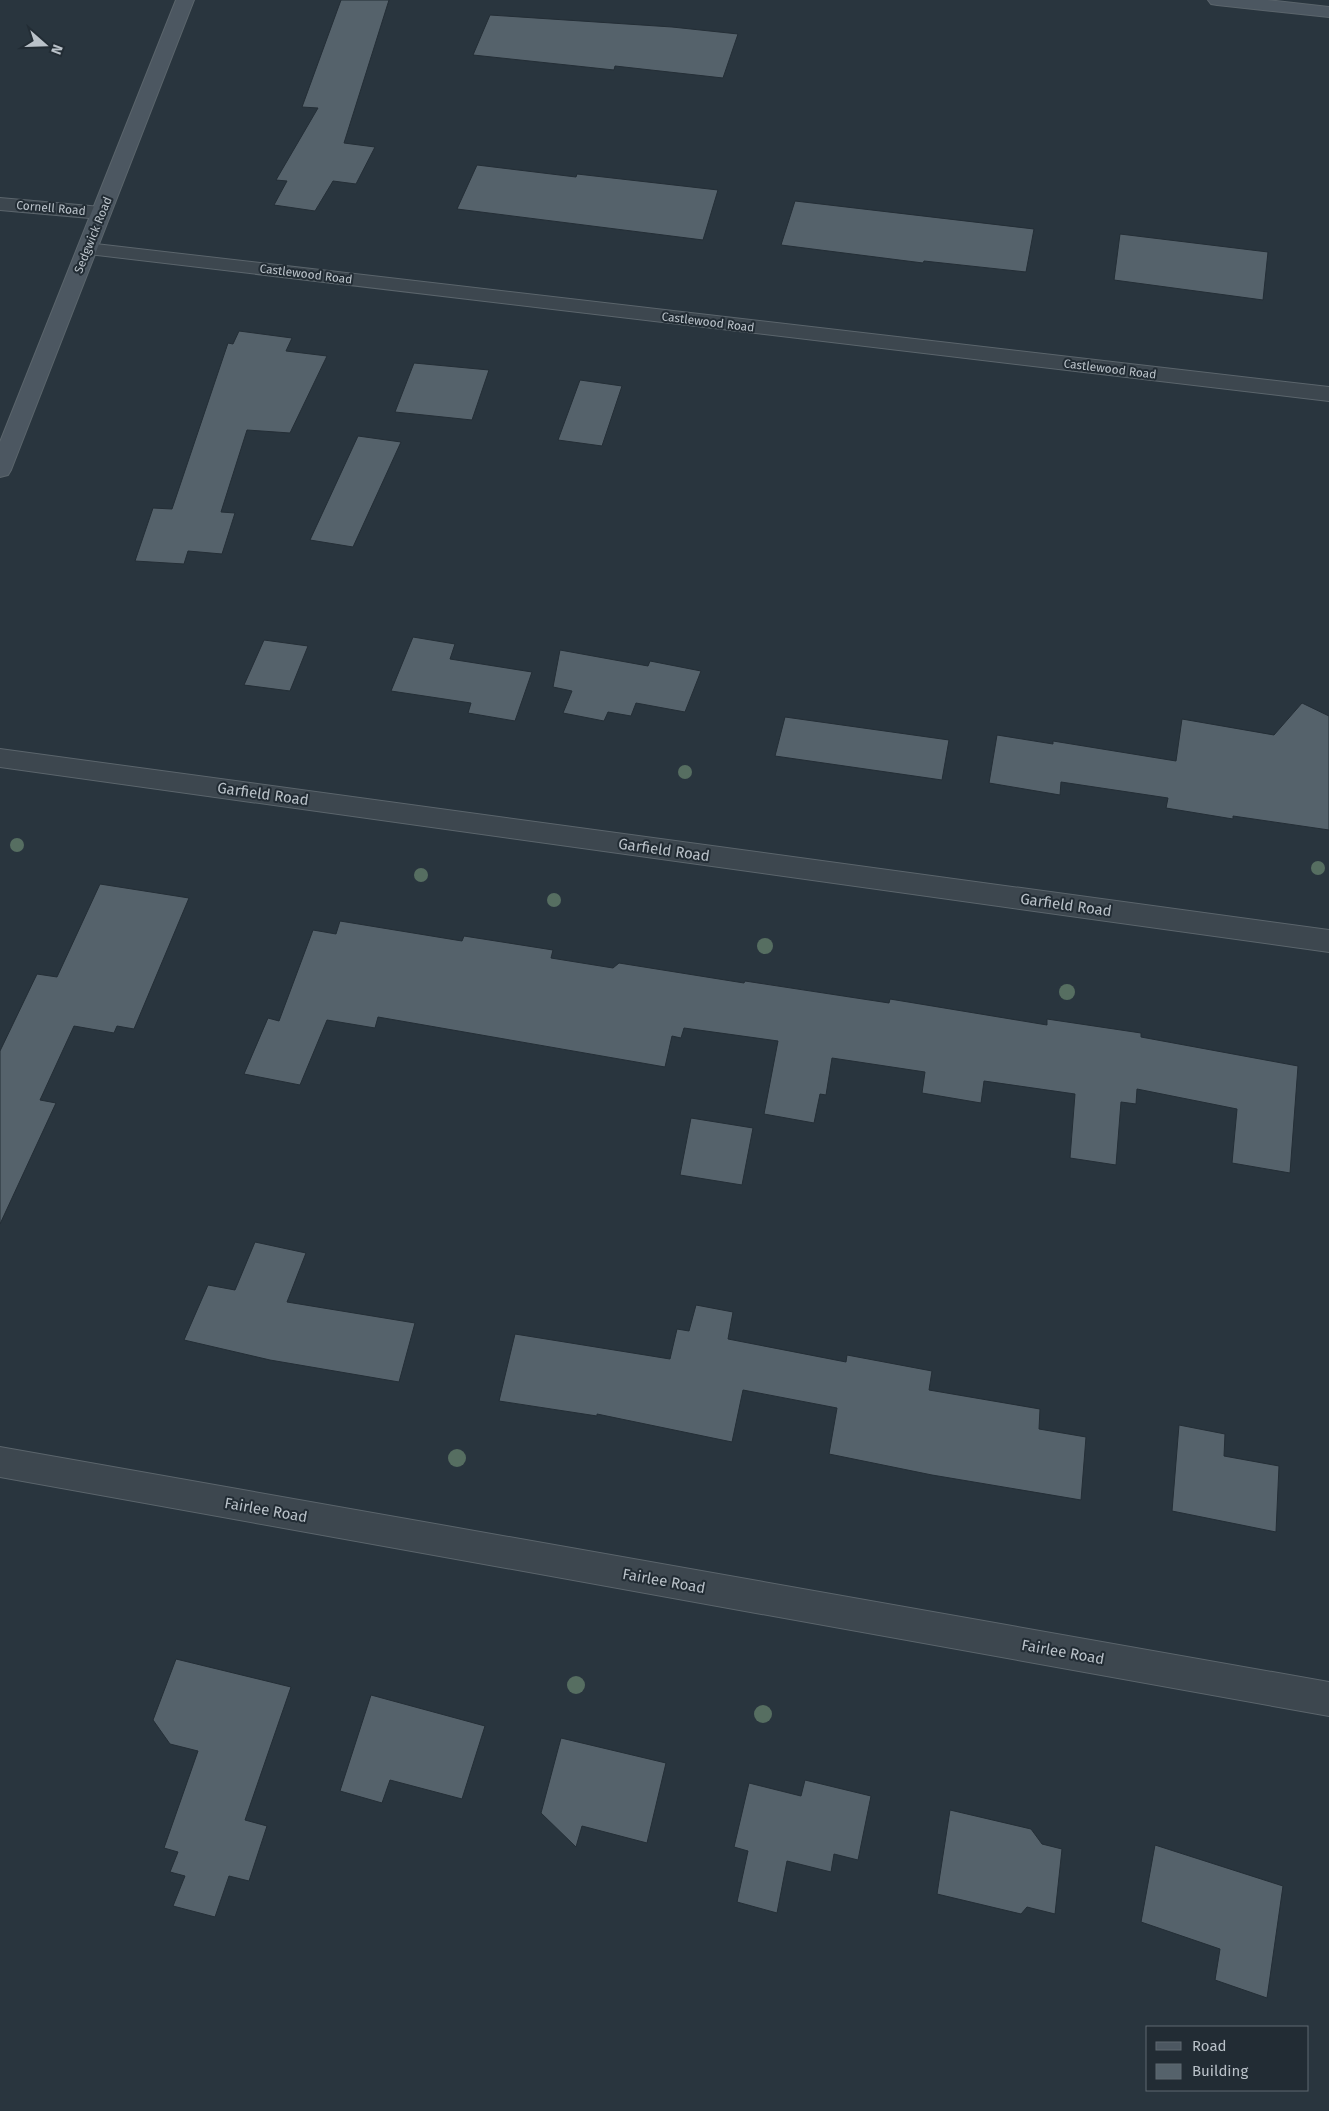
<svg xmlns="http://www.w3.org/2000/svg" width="1329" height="2111" font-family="'Fira Sans',sans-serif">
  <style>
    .building { fill: #55626b; stroke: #242e36 }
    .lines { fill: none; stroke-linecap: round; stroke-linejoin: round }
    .minor-casing { stroke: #5b656c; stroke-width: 2 }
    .secondary-casing { stroke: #5b656c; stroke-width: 2 }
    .minor { fill: #3d474f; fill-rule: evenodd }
    .secondary { fill: #4c5761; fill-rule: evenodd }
    .tree { fill: #566e61 }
    .labels { text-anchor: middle; stroke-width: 4; stroke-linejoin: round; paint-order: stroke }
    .far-street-label { font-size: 12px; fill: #bac2c9; stroke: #222c34 }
    .street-label { font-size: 15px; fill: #bac2c9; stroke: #222c34 }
  </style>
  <rect width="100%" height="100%" fill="#29353e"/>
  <path class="building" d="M 341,0 L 389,0 L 344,143 L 375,147 L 356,184 L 333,181 L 315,211 L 274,205 L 287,181 L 276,180 L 318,108 L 302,107 Z
    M 490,15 L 672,27 L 738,34 L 723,78 L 615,66 L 614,70 L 473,55 Z
    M 477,165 L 576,177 L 577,174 L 718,190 L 703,240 L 457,209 Z
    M 795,201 L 1034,229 L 1026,272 L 924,261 L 923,263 L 781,245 Z
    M 1120,234 L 1268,252 L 1263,300 L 1114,280 Z
    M 239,331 L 292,338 L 286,351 L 327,356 L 290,433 L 247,430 L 221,512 L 235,513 L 222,554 L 188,551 L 184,564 L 135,561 L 153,508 L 172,509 L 228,343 L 233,344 Z
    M 414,363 L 489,370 L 472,420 L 395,412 Z
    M 580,380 L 622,386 L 602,446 L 558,440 Z
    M 358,436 L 401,442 L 353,547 L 310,540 Z
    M 413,637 L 455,644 L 450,659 L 532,672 L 515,721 L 468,713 L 471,703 L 391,691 Z
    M 264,640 L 308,646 L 290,691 L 244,685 Z
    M 560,650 L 648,666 L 650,661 L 701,671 L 685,712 L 636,703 L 631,716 L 608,712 L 604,721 L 563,713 L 572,691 L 553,687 Z
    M 1302,703 L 1329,716 L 1329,830 L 1233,816 L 1233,819 L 1166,808 L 1168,798 L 1061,782 L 1060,795 L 989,783 L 997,735 L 1053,744 L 1053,741 L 1176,761 L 1182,719 L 1274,735 Z
    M 785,717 L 949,740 L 942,780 L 775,756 Z
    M 100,884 L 189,898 L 134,1029 L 117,1026 L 114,1033 L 74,1026 L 40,1100 L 56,1103 L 0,1224 L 0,1051 L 37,974 L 57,977 Z
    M 340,921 L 462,941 L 464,936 L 553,950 L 551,958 L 613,968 L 619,963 L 744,983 L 745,981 L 889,1003 L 890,999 L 1047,1025 L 1047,1019 L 1141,1033 L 1141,1037 L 1298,1066 L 1290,1173 L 1232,1163 L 1237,1109 L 1137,1089 L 1136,1104 L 1121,1102 L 1116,1165 L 1070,1158 L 1075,1094 L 984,1081 L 981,1103 L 922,1093 L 925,1072 L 832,1058 L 826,1095 L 820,1094 L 814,1123 L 764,1114 L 778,1041 L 684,1028 L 681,1038 L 672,1036 L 665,1067 L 378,1017 L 375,1028 L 327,1020 L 300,1085 L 244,1074 L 268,1018 L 279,1021 L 313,930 L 336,934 Z
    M 691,1118 L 753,1128 L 742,1185 L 680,1175 Z
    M 255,1242 L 306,1253 L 287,1302 L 415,1323 L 399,1382 L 270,1360 L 184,1340 L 208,1285 L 235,1290 Z
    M 696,1305 L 733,1312 L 728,1339 L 846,1362 L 847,1355 L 932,1371 L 929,1390 L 1040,1409 L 1039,1429 L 1086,1437 L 1081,1500 L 932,1475 L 829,1454 L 837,1408 L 743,1390 L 732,1442 L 597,1414 L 597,1416 L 499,1401 L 515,1334 L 670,1359 L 677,1329 L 689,1331 Z
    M 1179,1425 L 1225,1434 L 1224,1456 L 1279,1466 L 1276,1532 L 1172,1511 Z
    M 176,1659 L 291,1687 L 245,1820 L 267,1826 L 249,1881 L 229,1876 L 215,1917 L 173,1906 L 185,1876 L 170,1872 L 178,1852 L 164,1848 L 198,1751 L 170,1744 L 153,1720 Z
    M 371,1695 L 485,1726 L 462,1799 L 390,1780 L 382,1803 L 340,1791 Z
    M 561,1738 L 666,1763 L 647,1843 L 582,1826 L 576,1847 L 541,1813 Z
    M 805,1780 L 871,1796 L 858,1860 L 834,1854 L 831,1872 L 787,1861 L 777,1913 L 737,1902 L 748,1851 L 734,1847 L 749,1783 L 801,1796 Z
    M 950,1810 L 1031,1829 L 1042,1844 L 1062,1849 L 1055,1914 L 1027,1907 L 1021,1914 L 937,1894 Z
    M 1155,1845 L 1283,1886 L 1267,1998 L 1215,1980 L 1220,1949 L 1141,1922 Z"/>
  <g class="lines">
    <g class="minor-casing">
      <path id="minor" d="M 0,198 L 101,207 L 108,209 L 111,213 L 108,217 L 101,219 L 0,210 Z
        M 87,243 L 1329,387 L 1329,401 L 80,253 L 77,249 L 80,245 Z
        M 0,749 L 1329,930 L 1329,952 L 0,767 Z
        M 0,1447 L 1329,1682 L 1329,1716 L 0,1477 Z"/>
    </g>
    <g class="secondary-casing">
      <path id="secondary" d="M 176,0 L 194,0 L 11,470 L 8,475 L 0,477 L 0,442 Z
        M 1208,0 L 1267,0 L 1329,7 L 1329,17 L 1217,5 L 1211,4 Z"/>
    </g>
    <use href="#minor" class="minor"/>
    <use href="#secondary" class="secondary"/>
  </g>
  <g class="tree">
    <circle cx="685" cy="772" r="7"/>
    <circle cx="17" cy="845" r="7"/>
    <circle cx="1318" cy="868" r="7"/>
    <circle cx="421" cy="875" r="7"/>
    <circle cx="554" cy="900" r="7"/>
    <circle cx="765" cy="946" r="8"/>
    <circle cx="1067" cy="992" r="8"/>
    <circle cx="457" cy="1458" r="9"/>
    <circle cx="576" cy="1685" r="9"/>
    <circle cx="763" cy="1714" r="9"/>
  </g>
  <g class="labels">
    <g class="far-street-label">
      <text transform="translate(51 208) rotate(5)" y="4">Cornell Road</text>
      <text transform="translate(93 235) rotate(-68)" y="4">Sedgwick Road</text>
      <text transform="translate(306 274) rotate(7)" y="4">Castlewood Road</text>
      <text transform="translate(708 322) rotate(7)" y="4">Castlewood Road</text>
      <text transform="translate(1110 369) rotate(7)" y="4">Castlewood Road</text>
    </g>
    <g class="street-label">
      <text transform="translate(263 794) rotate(8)" y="5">Garfield Road</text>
      <text transform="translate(664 850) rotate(8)" y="5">Garfield Road</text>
      <text transform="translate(1066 905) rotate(8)" y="5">Garfield Road</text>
      <text transform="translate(266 1510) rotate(10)" y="5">Fairlee Road</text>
      <text transform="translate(664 1581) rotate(10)" y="5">Fairlee Road</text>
      <text transform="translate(1063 1652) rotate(10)" y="5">Fairlee Road</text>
    </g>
  </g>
  <rect x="1146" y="2026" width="162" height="65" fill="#222c34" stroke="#5f6870"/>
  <rect x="1156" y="2042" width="25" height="8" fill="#4c5761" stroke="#5f6870"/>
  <text x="1192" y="2051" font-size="15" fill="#bac2c9">Road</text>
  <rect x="1156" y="2064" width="25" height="15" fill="#55626b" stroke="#5f6870"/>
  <text x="1192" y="2076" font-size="15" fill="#bac2c9">Building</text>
  <g transform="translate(45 45) rotate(110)" stroke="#222c34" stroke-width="4" paint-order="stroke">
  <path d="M0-4L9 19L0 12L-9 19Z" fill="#bac2c9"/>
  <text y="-8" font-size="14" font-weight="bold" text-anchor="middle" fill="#bac2c9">N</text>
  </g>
</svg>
